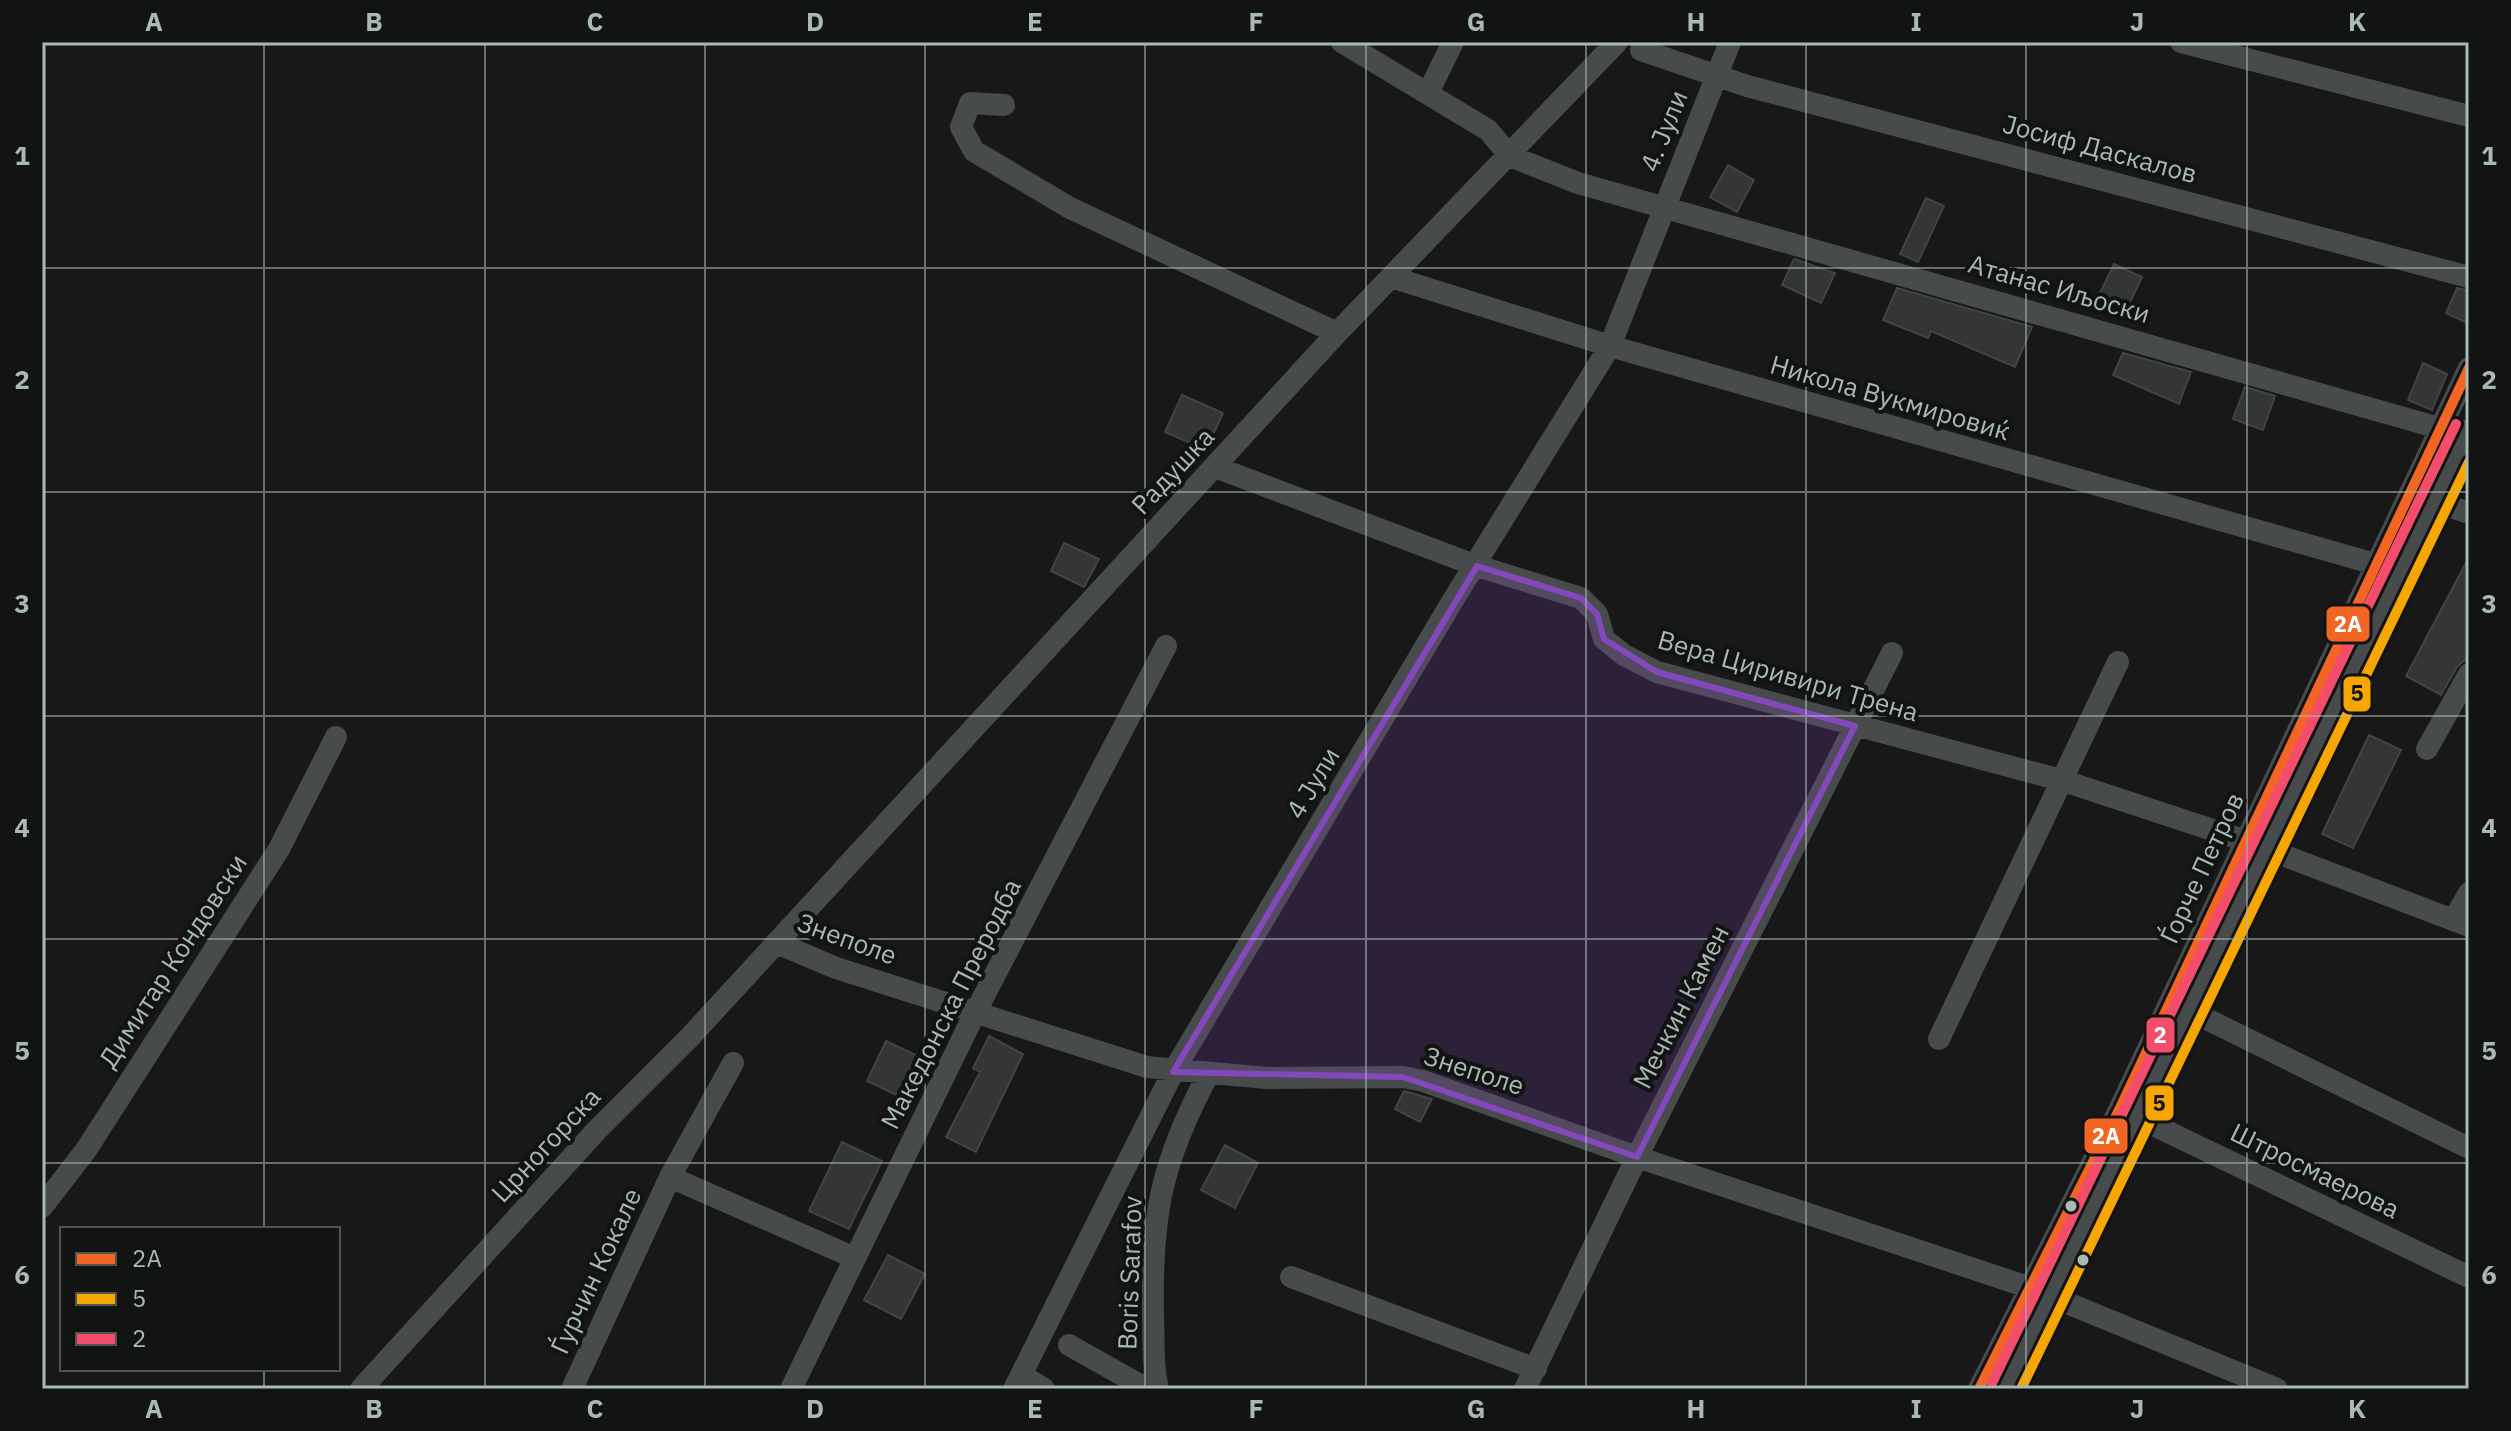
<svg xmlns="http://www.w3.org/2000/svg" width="2511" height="1431" font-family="'IBM Plex Sans',sans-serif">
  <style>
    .building { fill: #343635; stroke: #404443; stroke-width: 2 }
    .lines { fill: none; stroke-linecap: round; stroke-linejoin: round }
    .minor { stroke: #484b4b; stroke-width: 22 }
    .bus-1-casing { stroke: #121414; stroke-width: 16 }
    .bus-2-casing { stroke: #121414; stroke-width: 16 }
    .bus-3-casing { stroke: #121414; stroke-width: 16 }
    .bus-1 { stroke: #f26522; stroke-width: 10 }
    .bus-2 { stroke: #f7a600; stroke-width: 10 }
    .bus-3 { stroke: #f44d6c; stroke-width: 10 }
    .marked { fill: #8448bd; fill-opacity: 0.2; stroke: #8448bd; stroke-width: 6; stroke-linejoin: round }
    .grid { fill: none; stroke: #a9b9b4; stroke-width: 2; stroke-opacity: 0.55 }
    .bus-dot { fill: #a9b9b4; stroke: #121414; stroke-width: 3 }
    .labels { text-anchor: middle; stroke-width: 8; stroke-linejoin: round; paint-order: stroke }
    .street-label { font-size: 26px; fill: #a9b9b4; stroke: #121414 }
    .line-badge { stroke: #121414; stroke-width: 3 }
    .badge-label { font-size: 22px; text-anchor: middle; font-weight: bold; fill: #fff }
    .pale-badge-label { font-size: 22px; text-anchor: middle; font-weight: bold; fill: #111 }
    .neatline { fill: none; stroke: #a9b9b4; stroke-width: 3 }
    .grid-label { font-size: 26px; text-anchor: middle; font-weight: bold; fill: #a9b9b4 }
  </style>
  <rect width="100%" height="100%" fill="#181818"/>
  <path class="building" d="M 1728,165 L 1754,180 L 1737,212 L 1710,197 Z
    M 1926,198 L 1944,206 L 1918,262 L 1900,254 Z
    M 1794,259 L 1835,273 L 1821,303 L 1782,285 Z
    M 2114,264 L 2142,277 L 2126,311 L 2098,297 Z
    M 1897,288 L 2032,327 L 2015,367 L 1931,331 L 1928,338 L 1883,320 Z
    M 2457,288 L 2469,291 L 2469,324 L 2446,313 Z
    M 2123,353 L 2191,372 L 2179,404 L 2113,375 Z
    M 2423,363 L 2447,374 L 2432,410 L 2408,400 Z
    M 2245,387 L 2275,396 L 2263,430 L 2233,419 Z
    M 1182,395 L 1223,413 L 1206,450 L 1165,432 Z
    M 1064,543 L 1099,559 L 1084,587 L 1051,571 Z
    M 2469,557 L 2469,656 L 2457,667 L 2441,695 L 2406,676 Z
    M 2369,735 L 2401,750 L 2353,848 L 2322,834 Z
    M 989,1036 L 1023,1054 L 976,1152 L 946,1137 L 980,1072 L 973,1068 Z
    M 886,1041 L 930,1062 L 911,1102 L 867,1081 Z
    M 1404,1091 L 1432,1099 L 1420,1122 L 1395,1109 Z
    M 842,1142 L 882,1161 L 849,1229 L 809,1211 Z
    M 1225,1145 L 1258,1163 L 1235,1208 L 1201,1190 Z
    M 888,1255 L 925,1274 L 901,1319 L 864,1300 Z"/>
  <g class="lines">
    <path class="minor" d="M 1342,42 L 1488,130 L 1510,156 L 1578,183 L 2439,428
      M 2181,42 L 2469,116
      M 1641,50 L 1747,86 L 2469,277
      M 1429,91 L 1453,42
      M 1004,105 L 970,103 L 961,127 L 974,151 L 1070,208 L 1337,333
      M 1391,277 L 1610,346 L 2375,564
      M 1215,467 L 1477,566 L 1581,598 L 1597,614 L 1604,639 L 1624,655 L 1657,672 L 2061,780 L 2246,841 L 2469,926
      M 2434,501 L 2469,513
      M 2427,749 L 2469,674
      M 2454,919 L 2469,893
      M 777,943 L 836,968 L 1147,1067 L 1267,1078 L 1403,1077 L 1423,1081 L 1637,1157 L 2028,1287 L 2277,1389
      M 2188,1010 L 2469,1148
      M 1939,1039 L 2118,662
      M 2137,1117 L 2469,1277
      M 670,1177 L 855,1258
      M 42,1207 L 86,1150 L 279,849 L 336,737
      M 1291,1277 L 1536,1369
      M 1069,1345 L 1147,1389 L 1154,1377
      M 1021,1375 L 1044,1389
      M 361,1389 L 597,1130 L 689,1038 L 1337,333 L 1617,42
      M 572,1389 L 670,1177 L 733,1063
      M 791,1389 L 975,1013 L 1166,646
      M 1014,1389 L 1173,1072 L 1453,600 L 1610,346 L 1730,42
      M 1158,1389 C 1152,1365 1154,1340 1153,1315 C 1151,1215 1161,1162 1209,1073
      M 1525,1389 L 1637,1157 L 1892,653
      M 1979,1389 L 2120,1108 L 2469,368
      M 2005,1389 L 2469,430"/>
    <g class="bus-1-casing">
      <path id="bus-1" d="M 1979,1389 L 2120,1108 L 2469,368"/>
    </g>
    <g class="bus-2-casing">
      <path id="bus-2" d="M 2021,1389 L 2469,462"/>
    </g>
    <g class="bus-3-casing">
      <path id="bus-3" d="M 1992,1383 L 2456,424"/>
    </g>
    <use href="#bus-1" class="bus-1"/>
    <use href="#bus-2" class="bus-2"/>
    <use href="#bus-3" class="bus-3"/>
  </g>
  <path class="marked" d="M 1477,566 L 1581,598 L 1597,614 L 1604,639 L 1657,672 L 1855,726 L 1637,1157 L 1403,1077 L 1173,1072 Z"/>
  <path class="grid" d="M 264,42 L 264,1229M 485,42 L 485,1389M 705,42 L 705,1389M 925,42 L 925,1389M 1145,42 L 1145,1389M 1366,42 L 1366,1389M 1586,42 L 1586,1389M 1806,42 L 1806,1389M 2026,42 L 2026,1389M 2247,42 L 2247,1389M 42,268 L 2469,268M 42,492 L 2469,492M 42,716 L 2469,716M 42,939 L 2469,939M 42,1163 L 2469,1163M 264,1369 L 264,1389"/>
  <g class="bus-dot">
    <circle cx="2071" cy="1206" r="7"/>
    <circle cx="2083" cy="1260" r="7"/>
  </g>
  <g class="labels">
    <g class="street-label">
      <text transform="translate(1664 131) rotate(-68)" y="9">4. Јули</text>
      <text transform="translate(2100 149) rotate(15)" y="9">Јосиф Даскалов</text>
      <text transform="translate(2059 289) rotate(16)" y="9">Aтанас Иљоски</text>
      <text transform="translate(1890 398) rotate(16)" y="9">Никола Вукмировиќ</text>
      <text transform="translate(1173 471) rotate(-47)" y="9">Радушка</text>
      <text transform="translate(1788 676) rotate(16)" y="9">Вера Циривири Трена</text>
      <text transform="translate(1313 783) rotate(-59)" y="9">4 Јули</text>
      <text transform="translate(2202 868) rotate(-65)" y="9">Ѓорче Петров</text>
      <text transform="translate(847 939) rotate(20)" y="9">Знеполе</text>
      <text transform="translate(173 961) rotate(-57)" y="9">Димитар Кондовски</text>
      <text transform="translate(951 1004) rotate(-63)" y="9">Македонска Преродба</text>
      <text transform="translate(1681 1007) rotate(-63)" y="9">Мечкин Камен</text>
      <text transform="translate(1474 1071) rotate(18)" y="9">Знеполе</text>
      <text transform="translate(546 1145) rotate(-47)" y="9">Црногорска</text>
      <text transform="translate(2315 1171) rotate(26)" y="9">Штросмаерова</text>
      <text transform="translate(596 1271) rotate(-65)" y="9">Ѓурчин Кокале</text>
      <text transform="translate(1130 1273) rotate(-88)" y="9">Boris Sarafov</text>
    </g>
  </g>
  <g class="line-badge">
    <rect x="2325" y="605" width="46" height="38" rx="8" fill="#f26522"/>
    <rect x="2342" y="675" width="30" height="38" rx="8" fill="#f7a600"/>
    <rect x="2145" y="1016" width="31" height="38" rx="8" fill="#f44d6c"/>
    <rect x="2144" y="1084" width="31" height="38" rx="8" fill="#f7a600"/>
    <rect x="2083" y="1117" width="46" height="38" rx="8" fill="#f26522"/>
  </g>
  <g class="badge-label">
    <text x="2348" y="632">2A</text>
    <text x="2160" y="1043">2</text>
    <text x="2106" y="1144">2A</text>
  </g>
  <g class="pale-badge-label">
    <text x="2357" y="701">5</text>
    <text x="2159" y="1111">5</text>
  </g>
  <rect width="2511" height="1431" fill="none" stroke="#121414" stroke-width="88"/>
  <rect x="60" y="1227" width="280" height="144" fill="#121414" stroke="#4e5654" stroke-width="2"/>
  <rect x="76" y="1253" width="40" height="12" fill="#f26522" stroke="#4e5654" stroke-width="2"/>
  <text x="132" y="1267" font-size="24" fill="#a9b9b4">2A</text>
  <rect x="76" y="1293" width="40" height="12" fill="#f7a600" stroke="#4e5654" stroke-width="2"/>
  <text x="132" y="1307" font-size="24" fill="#a9b9b4">5</text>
  <rect x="76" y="1333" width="40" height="12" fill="#f44d6c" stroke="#4e5654" stroke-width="2"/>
  <text x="132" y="1347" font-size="24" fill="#a9b9b4">2</text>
  <rect x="44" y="44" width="2423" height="1343" class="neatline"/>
  <g class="grid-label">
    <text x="154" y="31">A</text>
    <text x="374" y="31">B</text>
    <text x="595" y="31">C</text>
    <text x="815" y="31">D</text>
    <text x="1035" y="31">E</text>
    <text x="1256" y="31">F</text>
    <text x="1476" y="31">G</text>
    <text x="1696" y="31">H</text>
    <text x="1916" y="31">I</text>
    <text x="2137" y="31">J</text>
    <text x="2357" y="31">K</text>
    <text x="22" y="165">1</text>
    <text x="2489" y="165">1</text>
    <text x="22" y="389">2</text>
    <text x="2489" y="389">2</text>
    <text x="22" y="613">3</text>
    <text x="2489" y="613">3</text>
    <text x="22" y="837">4</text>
    <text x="2489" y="837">4</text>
    <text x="22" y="1060">5</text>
    <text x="2489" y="1060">5</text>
    <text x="22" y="1284">6</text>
    <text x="2489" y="1284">6</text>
    <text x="154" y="1418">A</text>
    <text x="374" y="1418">B</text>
    <text x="595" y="1418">C</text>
    <text x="815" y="1418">D</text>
    <text x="1035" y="1418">E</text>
    <text x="1256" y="1418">F</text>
    <text x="1476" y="1418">G</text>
    <text x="1696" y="1418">H</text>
    <text x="1916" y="1418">I</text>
    <text x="2137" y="1418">J</text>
    <text x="2357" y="1418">K</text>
  </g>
</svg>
